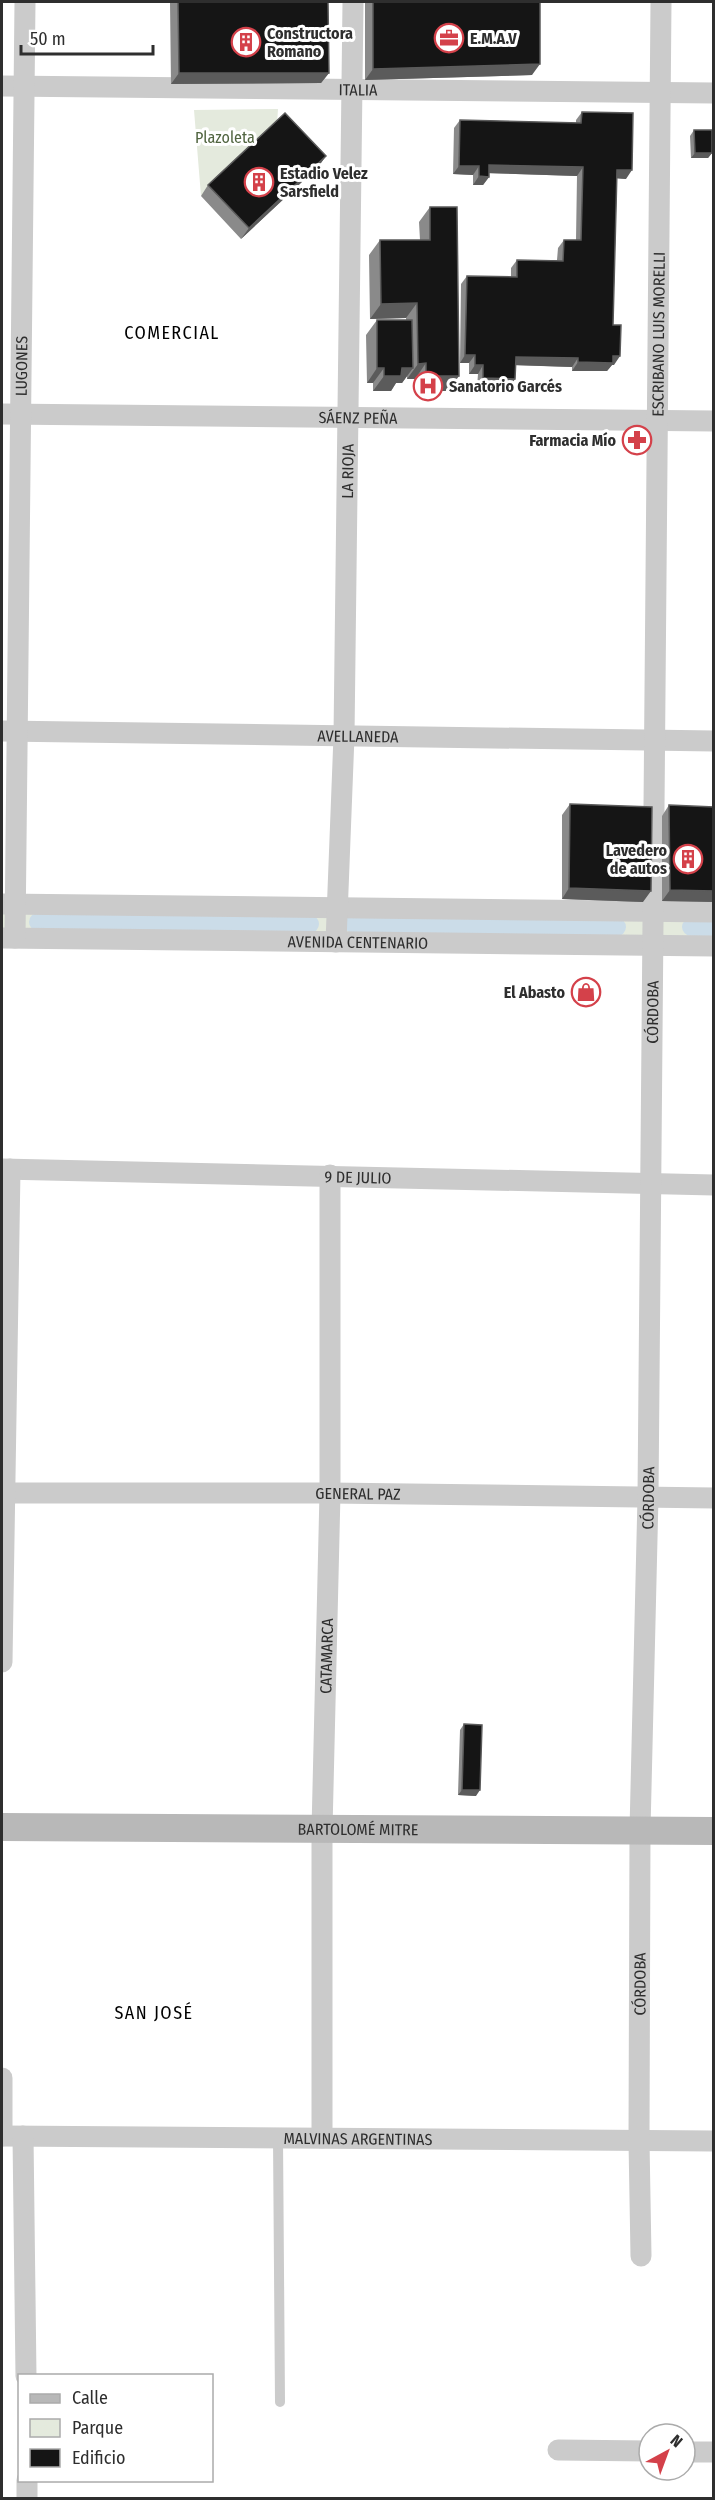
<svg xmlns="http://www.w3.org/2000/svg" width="715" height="2500" font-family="'Fira Sans Condensed',sans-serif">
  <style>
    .green { fill: #e4eadd }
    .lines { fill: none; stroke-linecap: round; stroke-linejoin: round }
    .canal { stroke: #cbdce8; stroke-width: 18 }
    .lane { stroke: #cbcbcb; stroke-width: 10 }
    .street { stroke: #cbcbcb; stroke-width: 21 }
    .secondary { stroke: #b8b8b8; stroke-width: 28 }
    .wall { fill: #8a8a8a }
    .shaded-wall { fill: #5b5b5b }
    .building { fill: #151515; stroke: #5b5b5b; stroke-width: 1.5 }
    .labels { text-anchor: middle; stroke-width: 6; stroke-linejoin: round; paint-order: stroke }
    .poi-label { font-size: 16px; font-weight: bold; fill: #2e2e2e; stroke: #fff; text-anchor: start }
    .street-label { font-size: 16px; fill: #2e2e2e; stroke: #fff }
    .park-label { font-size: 16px; fill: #516540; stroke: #fff }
    .neighbourhood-label { font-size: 18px; letter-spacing: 1.5px; fill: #000; stroke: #fff }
  </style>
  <rect width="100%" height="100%" fill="#fff"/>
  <path class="green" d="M 278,109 L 277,124 L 201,196 L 194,110 Z
    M 2,907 L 713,914 L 714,942 L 2,934 Z"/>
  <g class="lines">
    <path class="canal" d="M 38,922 L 310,924
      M 353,924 L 617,927
      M 691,927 L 714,927"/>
    <path class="lane" d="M 278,2138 L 280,2402"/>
    <g class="street">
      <path id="s1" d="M 2,86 L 714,93"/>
      <path id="s2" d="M 2,414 L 714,421"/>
      <path id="s3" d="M 2,731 L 714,741"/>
      <path d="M 2,904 L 714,912"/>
      <path id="s4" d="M 2,938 L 714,946"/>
      <path id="s5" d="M 15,938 L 25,2"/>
      <path id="s6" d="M 336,942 L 344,736 L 353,2"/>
      <path id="s7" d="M 2,1169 L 714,1185"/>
      <path id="s8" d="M 2,1493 L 330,1493 L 714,1498"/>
      <path d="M 2,1662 L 10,1169"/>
      <path d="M 2,2078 L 2,2136"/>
      <path id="s9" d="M 2,2136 L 714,2141"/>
      <path d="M 23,2136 L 26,2376"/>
      <path id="s10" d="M 322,2138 L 322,1830 L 330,1493 L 330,1175"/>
      <path id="s11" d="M 641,2256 L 639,2141 L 640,1830 L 648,1497 L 661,2"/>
      <path d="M 558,2450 L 649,2451"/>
      <path d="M 685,2452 L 714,2452"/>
      <path d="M 27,2480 L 27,2498"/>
    </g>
    <path class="secondary" id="s12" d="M 2,1827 L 714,1831"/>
  </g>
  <path class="wall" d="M 170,2 L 328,2 L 329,73 L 321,83 L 171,84 Z
    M 365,2 L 540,2 L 532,75 L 365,80 Z
    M 582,112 L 626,179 L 617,178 L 613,325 L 614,365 L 612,365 L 607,371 L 572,371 L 572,367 L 516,365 L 515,379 L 509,388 L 477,387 L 478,374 L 469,374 L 469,363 L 460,363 L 461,284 L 467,276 L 511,277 L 511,268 L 517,260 L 557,260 L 558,248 L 564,240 L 576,240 L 577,176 L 489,173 L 489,177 L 483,185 L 473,185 L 473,175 L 453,174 L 454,128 L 460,120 L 576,123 L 576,120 Z
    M 694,130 L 712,153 L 708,158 L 691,158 L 690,136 Z
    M 326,156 L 318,167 L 241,239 L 201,196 L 208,185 Z
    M 430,207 L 448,391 L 415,391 L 415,379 L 407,379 L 407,376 L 402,383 L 396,383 L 391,391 L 373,391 L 373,383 L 367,383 L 366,335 L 377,320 L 406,320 L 406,318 L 370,319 L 369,255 L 380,240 L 420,240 L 419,222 Z
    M 570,804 L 643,902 L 562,899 L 562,815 Z
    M 669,805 L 714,902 L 662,901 L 662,816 Z
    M 464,1724 L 476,1796 L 458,1795 L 460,1730 Z"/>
  <path class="shaded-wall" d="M 540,64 L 532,75 L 365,80 L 373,69 Z
    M 179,73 L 329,73 L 321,83 L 171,84 Z
    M 695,153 L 712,153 L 708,158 L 691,158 Z
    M 326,156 L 318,167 L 241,239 L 249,228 Z
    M 489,165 L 583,167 L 577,176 L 483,173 Z
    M 459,166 L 479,166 L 473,175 L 453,174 Z
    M 617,170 L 632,170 L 626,179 L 611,178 Z
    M 479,176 L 489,177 L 483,185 L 473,185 Z
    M 417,303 L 406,318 L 370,319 L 381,304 Z
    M 465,355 L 475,355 L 469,363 L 460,363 Z
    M 613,356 L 620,356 L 614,365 L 612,365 L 607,371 L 572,371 L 578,362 Z
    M 516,357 L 578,358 L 572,367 L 510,365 Z
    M 426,363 L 415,379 L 407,379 L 418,364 Z
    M 475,365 L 483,365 L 478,374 L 469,374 Z
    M 377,368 L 384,368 L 373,383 L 367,383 Z
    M 402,368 L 413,368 L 402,383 L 396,383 L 391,391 L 373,391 L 384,376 Z
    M 426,376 L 459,376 L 448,391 L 415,391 Z
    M 483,378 L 515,379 L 509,388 L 477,387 Z
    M 569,888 L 651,891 L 643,902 L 562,899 Z
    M 670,890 L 714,891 L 714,902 L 662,901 Z
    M 462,1790 L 480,1790 L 476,1796 L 458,1795 Z"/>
  <path class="building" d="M 178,2 L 328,2 L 329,73 L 179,73 Z
    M 373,2 L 540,2 L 540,64 L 373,69 Z
    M 582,112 L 633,113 L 632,170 L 617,170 L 613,325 L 621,325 L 620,356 L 613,356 L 613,363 L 578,362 L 578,358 L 516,357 L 515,379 L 483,378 L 483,365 L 475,365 L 475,355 L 465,355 L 467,276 L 517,277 L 517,260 L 563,261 L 564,240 L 581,240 L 583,167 L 489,165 L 489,177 L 479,176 L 479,166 L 459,166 L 460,120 L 581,123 Z
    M 285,113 L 326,156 L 249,228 L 208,185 Z
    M 694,130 L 712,130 L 712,153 L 695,153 Z
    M 430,207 L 457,207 L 459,376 L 426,376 L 426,363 L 418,364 L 417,303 L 381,304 L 380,240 L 430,240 Z
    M 377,320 L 412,320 L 413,368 L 402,368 L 401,376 L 384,376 L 384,368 L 377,368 Z
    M 570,804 L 652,807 L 651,891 L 569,888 Z
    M 669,805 L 714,807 L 714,891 L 670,890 Z
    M 464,1724 L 482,1725 L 480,1790 L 462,1790 Z"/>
  <defs>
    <g id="office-ring" transform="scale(1.5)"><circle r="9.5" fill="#fff" stroke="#d4414a" stroke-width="1.5"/><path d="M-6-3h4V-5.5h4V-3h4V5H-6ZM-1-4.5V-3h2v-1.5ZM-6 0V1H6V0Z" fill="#d4414a"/></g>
    <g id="building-ring" transform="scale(1.5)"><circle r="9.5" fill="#fff" stroke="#d4414a" stroke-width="1.5"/><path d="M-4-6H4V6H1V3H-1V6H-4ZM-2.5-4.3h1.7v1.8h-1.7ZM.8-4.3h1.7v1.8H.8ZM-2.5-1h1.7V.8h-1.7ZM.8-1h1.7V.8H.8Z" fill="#d4414a"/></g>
    <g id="hospital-ring" transform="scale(1.5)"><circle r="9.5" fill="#fff" stroke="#d4414a" stroke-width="1.5"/><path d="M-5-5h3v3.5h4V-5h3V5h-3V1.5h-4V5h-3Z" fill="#d4414a"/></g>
    <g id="pharmacy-ring" transform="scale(1.5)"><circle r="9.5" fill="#fff" stroke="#d4414a" stroke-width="1.5"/><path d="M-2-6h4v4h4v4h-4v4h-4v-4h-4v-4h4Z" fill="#d4414a"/></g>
    <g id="shop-ring" transform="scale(1.5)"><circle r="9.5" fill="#fff" stroke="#d4414a" stroke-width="1.5"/><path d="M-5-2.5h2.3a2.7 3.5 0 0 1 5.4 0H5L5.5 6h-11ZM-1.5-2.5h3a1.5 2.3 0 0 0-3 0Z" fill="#d4414a"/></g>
  </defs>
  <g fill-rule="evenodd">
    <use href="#office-ring" x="449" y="38"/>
    <use href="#building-ring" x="246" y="42"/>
    <use href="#building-ring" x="259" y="182"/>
    <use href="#hospital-ring" x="428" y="386"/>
    <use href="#pharmacy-ring" x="637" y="440"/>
    <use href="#building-ring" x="688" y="859"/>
    <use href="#shop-ring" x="586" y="992"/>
  </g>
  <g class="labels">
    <g class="poi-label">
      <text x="267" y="39">Constructora<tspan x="267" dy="18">Romano</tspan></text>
      <text x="470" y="44">E.M.A.V</text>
      <text x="280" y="179">Estadio Velez<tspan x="280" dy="18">Sarsfield</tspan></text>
      <text x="449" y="392">Sanatorio Garcés</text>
      <text x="616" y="446" text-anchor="end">Farmacia Mío</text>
      <text x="667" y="856" text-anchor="end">Lavedero<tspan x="667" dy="18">de autos</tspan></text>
      <text x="565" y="998" text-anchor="end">El Abasto</text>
    </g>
    <g class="street-label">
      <text dy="6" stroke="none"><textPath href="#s1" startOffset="356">ITALIA</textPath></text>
      <text dy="6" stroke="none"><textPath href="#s11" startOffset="1922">ESCRIBANO LUIS MORELLI</textPath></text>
      <text dy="6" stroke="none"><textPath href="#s5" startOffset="572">LUGONES</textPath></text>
      <text dy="6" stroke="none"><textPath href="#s2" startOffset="356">SÁENZ PEÑA</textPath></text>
      <text dy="6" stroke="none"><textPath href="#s6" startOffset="471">LA RIOJA</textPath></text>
      <text dy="6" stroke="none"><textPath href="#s3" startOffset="356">AVELLANEDA</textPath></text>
      <text dy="6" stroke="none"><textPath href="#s4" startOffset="356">AVENIDA CENTENARIO</textPath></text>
      <text dy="6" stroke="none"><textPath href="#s11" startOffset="1244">CÓRDOBA</textPath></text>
      <text dy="6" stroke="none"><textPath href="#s7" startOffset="356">9 DE JULIO</textPath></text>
      <text dy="6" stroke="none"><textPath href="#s8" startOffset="356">GENERAL PAZ</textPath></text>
      <text dy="6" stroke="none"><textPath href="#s11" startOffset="758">CÓRDOBA</textPath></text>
      <text dy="6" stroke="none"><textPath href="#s10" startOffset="482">CATAMARCA</textPath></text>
      <text dy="6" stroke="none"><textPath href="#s12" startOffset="356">BARTOLOMÉ MITRE</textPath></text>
      <text dy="6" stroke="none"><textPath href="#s11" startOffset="272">CÓRDOBA</textPath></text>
      <text dy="6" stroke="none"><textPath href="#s9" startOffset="356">MALVINAS ARGENTINAS</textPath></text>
    </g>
    <g class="park-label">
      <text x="225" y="143">Plazoleta</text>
    </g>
    <g class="neighbourhood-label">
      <text x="172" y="339">COMERCIAL</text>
      <text x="154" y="2019">SAN JOSÉ</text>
    </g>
  </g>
  <rect width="715" height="2500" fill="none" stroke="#2e2e2e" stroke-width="6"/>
  <rect x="18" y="2374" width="195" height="108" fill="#ffffff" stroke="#ababab" stroke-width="1.5"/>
  <rect x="30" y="2394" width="30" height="9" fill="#b8b8b8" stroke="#ababab" stroke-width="1.5"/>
  <text x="72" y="2404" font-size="18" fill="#2e2e2e">Calle</text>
  <rect x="30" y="2419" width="30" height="18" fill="#e4eadd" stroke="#ababab" stroke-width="1.5"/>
  <text x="72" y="2434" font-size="18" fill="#2e2e2e">Parque</text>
  <rect x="30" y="2449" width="30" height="18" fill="#151515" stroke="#ababab" stroke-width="1.5"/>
  <text x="72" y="2464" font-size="18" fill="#2e2e2e">Edificio</text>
  <g transform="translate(667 2452) rotate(41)"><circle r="28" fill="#ffffff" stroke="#ababab" stroke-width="1.5"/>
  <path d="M0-4.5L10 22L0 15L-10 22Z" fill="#d4414a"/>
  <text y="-9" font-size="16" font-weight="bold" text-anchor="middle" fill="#2e2e2e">N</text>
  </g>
  <path d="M21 45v9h132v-9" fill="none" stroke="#2e2e2e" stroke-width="3"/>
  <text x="30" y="45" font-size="18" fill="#2e2e2e" stroke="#ffffff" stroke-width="4.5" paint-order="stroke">50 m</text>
</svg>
